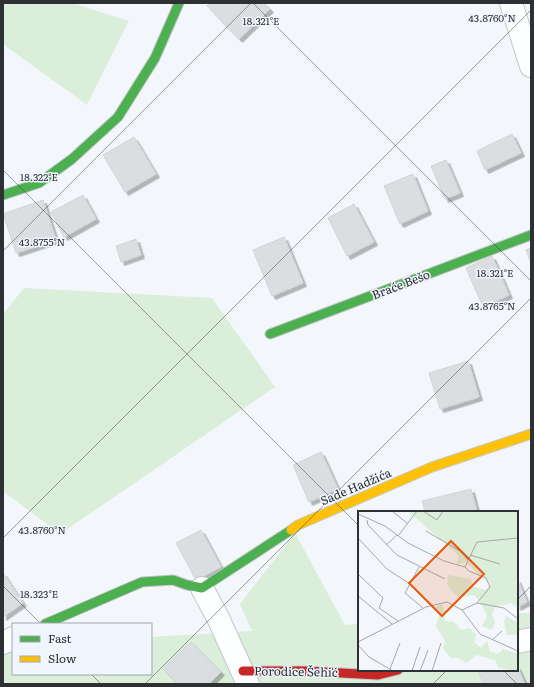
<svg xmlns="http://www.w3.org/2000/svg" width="534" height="687" font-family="Literata,serif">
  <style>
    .green { fill: #daeeda }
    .building { fill: #dbdee1; stroke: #d2d4d8; filter: url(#shadow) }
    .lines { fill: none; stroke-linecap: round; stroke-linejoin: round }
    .street-casing { stroke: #c4c6ca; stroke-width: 24 }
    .fast-casing { stroke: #c4c6ca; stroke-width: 11 }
    .slow-casing { stroke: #c4c6ca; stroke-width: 11 }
    .jam-casing { stroke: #c4c6ca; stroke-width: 11 }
    .street { stroke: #fdfefe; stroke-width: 22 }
    .fast { stroke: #4caf50; stroke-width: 9 }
    .slow { stroke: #ffc107; stroke-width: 9 }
    .jam { stroke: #c62828; stroke-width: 9 }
    .ticks { fill: none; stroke: #2e3134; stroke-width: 1; stroke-opacity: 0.45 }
    .labels { text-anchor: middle; stroke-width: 3; stroke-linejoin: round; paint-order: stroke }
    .street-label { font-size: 12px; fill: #2e3134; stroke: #f0f6fd }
    .inset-road { fill: none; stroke: #a4a7ab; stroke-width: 1 }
    .view { fill: #e8590c; fill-opacity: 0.15; stroke: #e8590c; stroke-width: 2 }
    .inset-edge { fill: none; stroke: #2e3134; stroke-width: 2 }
    .ticks-label { font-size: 10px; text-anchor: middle; fill: #2e3134; stroke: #f0f6fd; stroke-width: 3; stroke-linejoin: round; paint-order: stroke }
  </style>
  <defs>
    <filter id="shadow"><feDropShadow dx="3.5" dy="3.5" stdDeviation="0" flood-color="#0004"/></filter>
  </defs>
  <rect width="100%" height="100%" fill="#f3f6fa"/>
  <path class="green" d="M 3,3 L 72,3 L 129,21 L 87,105 L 3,44 Z
    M 24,288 L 212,298 L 275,387 L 60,534 L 3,491 L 3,314 Z
    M 295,533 L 345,625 L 359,624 L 359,670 L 517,670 L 517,613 L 531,613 L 531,684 L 3,684 L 3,647 L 13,646 L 13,674 L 151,674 L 151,637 L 252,631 L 240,604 Z"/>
  <path class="building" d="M 210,3 L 264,3 L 270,9 L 239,39 L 207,6 Z
    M 512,134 L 521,153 L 485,170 L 477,151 Z
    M 134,137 L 156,174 L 125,192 L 103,155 Z
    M 446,160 L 460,193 L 445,199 L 431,166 Z
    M 413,174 L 428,211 L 400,224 L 384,186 Z
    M 83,195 L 96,219 L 64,237 L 51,212 Z
    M 43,200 L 56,240 L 16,253 L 3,214 Z
    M 354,204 L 374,242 L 347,256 L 328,218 Z
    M 284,237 L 303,283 L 272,296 L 253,250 Z
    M 136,239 L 141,255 L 121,262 L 116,246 Z
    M 531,248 L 531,263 L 526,250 Z
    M 492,256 L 509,295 L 483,307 L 466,268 Z
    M 468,361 L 479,397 L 440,409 L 429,373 Z
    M 321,452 L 338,489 L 309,502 L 293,465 Z
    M 471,489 L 477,512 L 425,512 L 422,501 Z
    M 201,530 L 221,567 L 196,580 L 176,543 Z
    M 3,573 L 23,603 L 3,617 Z
    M 517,579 L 527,602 L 517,607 Z
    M 191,642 L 221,672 L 209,684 L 178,684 L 163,669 Z
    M 517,666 L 525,684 L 484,684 L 478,670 L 517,670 Z"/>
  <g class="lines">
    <g class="street-casing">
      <path id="street" d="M 511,3 L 531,66
        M 202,588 L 219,620 L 248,684
        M 517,642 L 531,639
        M 3,643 L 13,638"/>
    </g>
    <g class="fast-casing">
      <path id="fast" d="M 3,195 L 39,183 L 72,159 L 118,117 L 155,58 L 179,3
        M 270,334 L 531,235
        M 45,624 L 142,582 L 173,580 L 187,585 L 202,588 L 291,530"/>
    </g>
    <g class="slow-casing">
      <path id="slow" d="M 291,530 L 298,525 L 432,467 L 531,434"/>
    </g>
    <g class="jam-casing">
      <path id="jam" d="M 243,671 L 306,671 L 378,675 L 398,670"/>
    </g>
    <use href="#street" class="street"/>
    <use href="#fast" class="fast"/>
    <use href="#slow" class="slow"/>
    <use href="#jam" class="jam"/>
  </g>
  <path class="ticks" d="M 253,3 L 531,281M 3,170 L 359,526M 3,251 L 251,3M 3,538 L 531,10M 3,586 L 41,624M 517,600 L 531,586M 503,670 L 517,684M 91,674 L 101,684M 145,684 L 531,298M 433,684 L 447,670"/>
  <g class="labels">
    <g class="street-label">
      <text transform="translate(401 285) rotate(-21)" y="4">Braće Bešo</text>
      <text transform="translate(356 487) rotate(-23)" y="4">Sade Hadžića</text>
      <text transform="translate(296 672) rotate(1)" y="4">Porodice Šehić</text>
    </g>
  </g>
  <g transform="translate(358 511)">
    <rect width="160" height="160" fill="#f3f6fa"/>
    <path d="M 50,0 L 160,0 L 160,97 L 153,92 L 137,96 L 134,103 L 137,112 L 134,119 L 124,115 L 129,105 L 122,91 L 116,84 L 100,86 L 89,74 L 90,64 L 113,68 L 114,75 L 128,79 L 133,73 L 107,51 L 98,54 L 101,45 ZM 85,93 L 87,110 L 96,111 L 103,119 L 111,117 L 119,124 L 116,131 L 123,137 L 129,130 L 132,140 L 140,143 L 145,138 L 160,143 L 160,160 L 140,157 L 137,149 L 119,144 L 108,152 L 100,147 L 92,147 L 85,137 L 87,130 L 78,115 L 81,104 L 77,96 ZM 148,105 L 160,112 L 160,124 L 149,124 L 146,111 Z" fill="#daeeda"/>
    <path class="inset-road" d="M 34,0 L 50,13M 65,0 L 79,9 L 85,0M 0,3 L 27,15 L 50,32 L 86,50 L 107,56M 9,9 L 10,14 L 39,44 L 87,68M 68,20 L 102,40 L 110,49M 40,25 L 59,0M 0,27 L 29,58 L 52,73M 28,34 L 39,24M 112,44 L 142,53M 61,56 L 47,82 L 65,97M 107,56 L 119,31 L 160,27M 0,63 L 25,87 L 21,97 L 40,110M 0,85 L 34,113M 119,92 L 146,97 L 160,108M 104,99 L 119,92 L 132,76 L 128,67 L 111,60 L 107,56M 134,129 L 144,120M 0,131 L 68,96 L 89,91 L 104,99 L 122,123 L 160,140M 0,134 L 11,146 L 35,160M 32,158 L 42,132M 54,160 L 62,136M 62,160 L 70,139M 74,160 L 83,132"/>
    <path class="view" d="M 93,30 L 126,63 L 84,105 L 51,72 Z"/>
    <rect width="160" height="160" class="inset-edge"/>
  </g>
  <g class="ticks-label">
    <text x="492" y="22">43.8760°N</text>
    <text x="261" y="25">18.321°E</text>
    <text x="39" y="181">18.322°E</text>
    <text x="42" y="246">43.8755°N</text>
    <text x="495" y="277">18.321°E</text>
    <text x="492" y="310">43.8765°N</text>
    <text x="42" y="534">43.8760°N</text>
    <text x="39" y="598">18.323°E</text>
  </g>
  <rect width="534" height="687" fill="none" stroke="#2e3134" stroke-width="8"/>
  <rect x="12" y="623" width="140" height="52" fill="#f0f6fd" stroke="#a2a7ad"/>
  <rect x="20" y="636" width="20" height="6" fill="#4caf50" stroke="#a2a7ad"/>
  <text x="48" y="643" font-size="12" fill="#2e3134">Fast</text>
  <rect x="20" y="656" width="20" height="6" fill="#ffc107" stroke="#a2a7ad"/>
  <text x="48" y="663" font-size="12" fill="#2e3134">Slow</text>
</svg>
